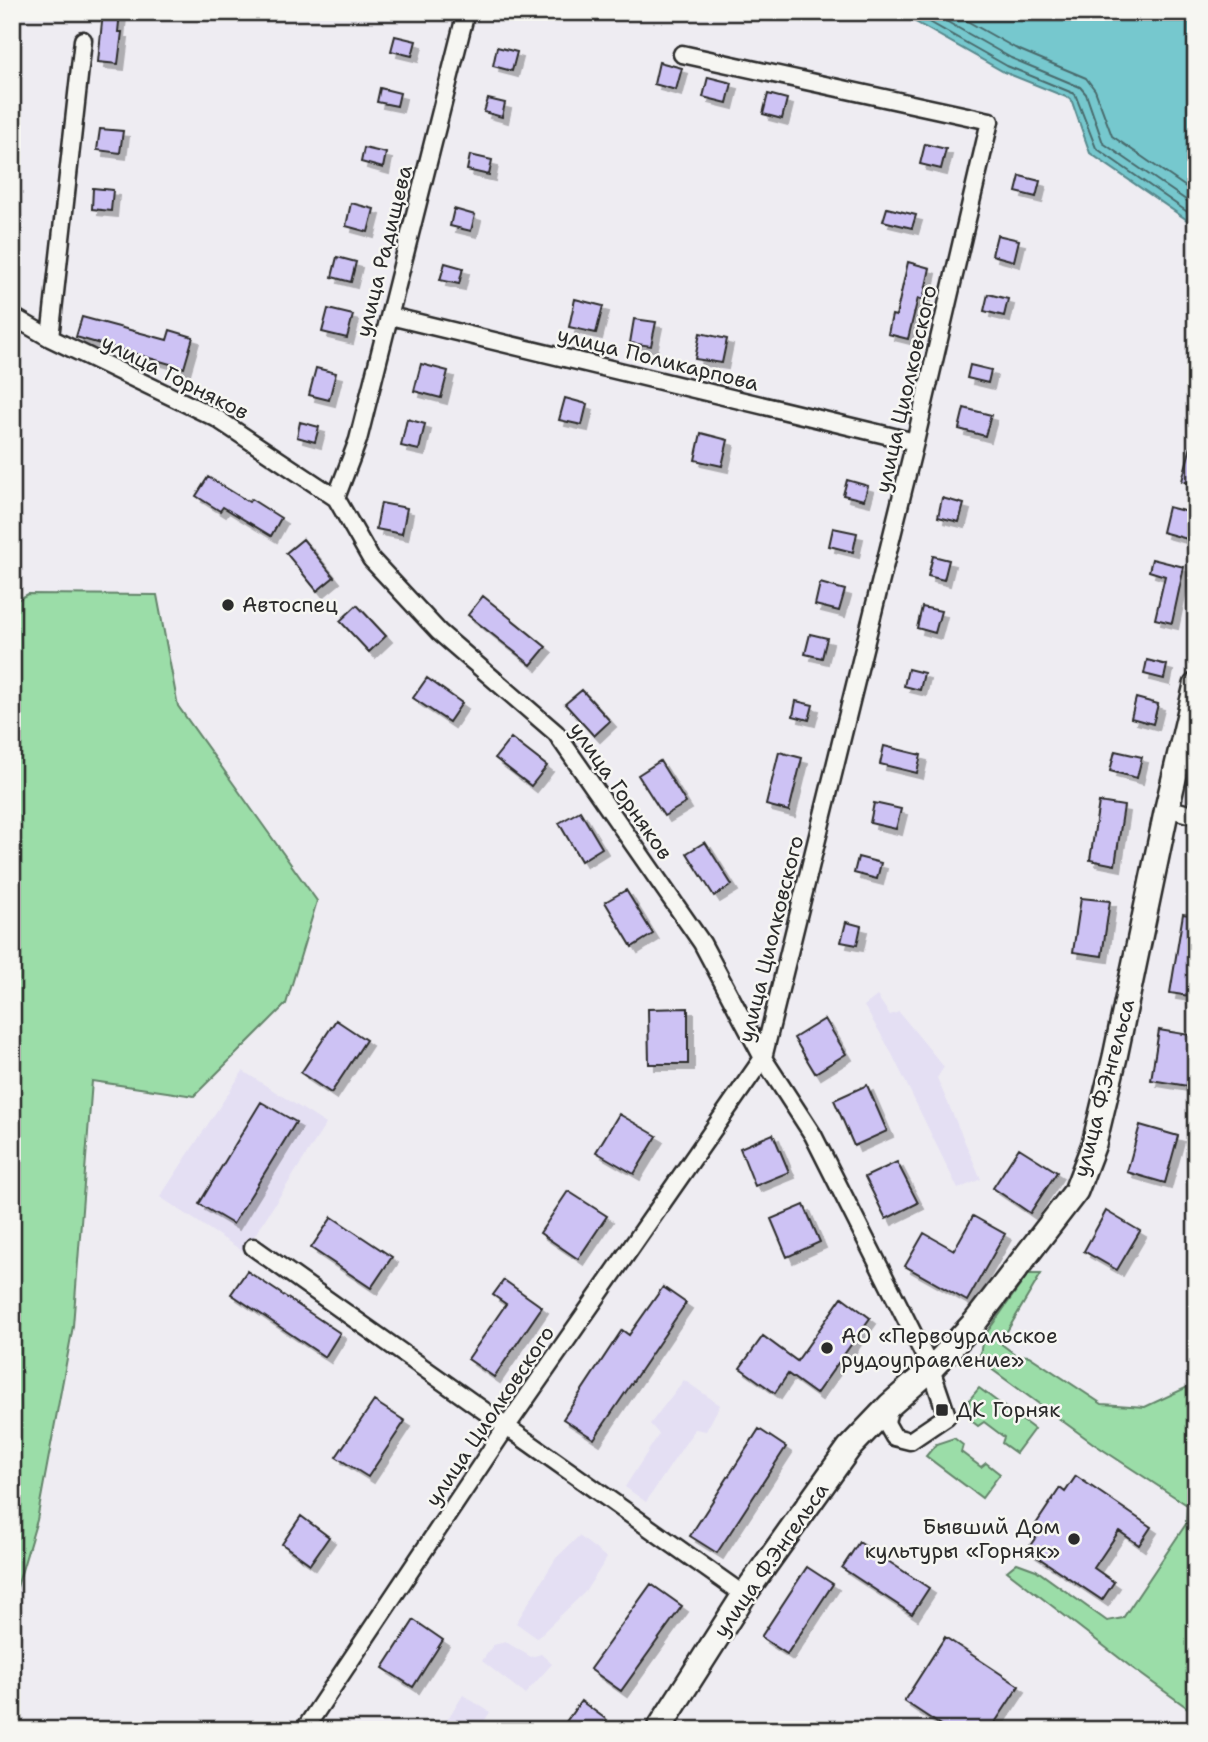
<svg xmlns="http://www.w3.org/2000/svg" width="1208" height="1742" font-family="'Shantell Sans',sans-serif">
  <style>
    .built { fill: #e4dff3 }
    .green { fill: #9bdda8; stroke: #63846a; stroke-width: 2 }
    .water { fill: #76c8ce; stroke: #58898d; stroke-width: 2 }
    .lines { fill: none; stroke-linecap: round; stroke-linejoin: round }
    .shore { stroke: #496a6c; stroke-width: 2 }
    .building { fill: #cdc2f4; stroke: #2b2b2b; stroke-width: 2; filter: url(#shadow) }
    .street-casing { stroke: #2b2b2b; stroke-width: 21 }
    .secondary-casing { stroke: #2b2b2b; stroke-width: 28 }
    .street { stroke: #f6f6f2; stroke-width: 16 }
    .secondary { stroke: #f6f6f2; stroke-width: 23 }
    .poi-dot { fill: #2b2b2b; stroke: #f6f6f2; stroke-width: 2.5 }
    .labels { text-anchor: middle; stroke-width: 5; stroke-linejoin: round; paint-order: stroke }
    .street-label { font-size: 21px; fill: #2b2b2b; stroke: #f6f6f2 }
    .poi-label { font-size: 21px; fill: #2b2b2b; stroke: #f6f6f2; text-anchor: start }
  </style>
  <defs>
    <filter id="shadow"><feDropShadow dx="6" dy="6" stdDeviation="0" flood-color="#0004"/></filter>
  </defs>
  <rect width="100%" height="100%" fill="#eeecf2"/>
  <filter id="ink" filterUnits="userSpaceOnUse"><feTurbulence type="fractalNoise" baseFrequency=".0143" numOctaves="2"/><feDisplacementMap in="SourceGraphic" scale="14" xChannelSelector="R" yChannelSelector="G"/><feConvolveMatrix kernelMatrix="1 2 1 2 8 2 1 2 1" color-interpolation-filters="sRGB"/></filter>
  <g filter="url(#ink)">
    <path class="built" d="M 877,996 L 890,1015 L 899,1012 L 944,1067 L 937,1078 L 981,1179 L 958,1189 L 889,1048 L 864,1006 Z
      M 243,1071 L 326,1124 L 244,1252 L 160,1197 Z
      M 684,1380 L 720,1405 L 706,1431 L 695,1429 L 646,1502 L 625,1487 L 659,1434 L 650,1424 Z
      M 579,1536 L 607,1558 L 585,1592 L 537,1638 L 516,1623 L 556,1558 Z
      M 506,1642 L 531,1657 L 541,1654 L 552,1664 L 525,1694 L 482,1661 L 493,1645 Z
      M 463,1695 L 490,1712 L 479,1730 L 441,1730 Z"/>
    <path class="green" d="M 28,594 L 157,595 L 178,706 L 317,901 L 286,1004 L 194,1096 L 92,1081 L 73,1326 L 37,1520 L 12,1604 L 12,603 Z
      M 1028,1274 L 1041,1274 L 1000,1343 L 1016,1355 L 1029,1356 L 1102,1404 L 1145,1407 L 1196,1383 L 1196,1714 L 1131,1667 L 1007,1571 L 1017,1563 L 1036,1570 L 1107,1621 L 1123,1618 L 1186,1524 L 1187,1505 L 1094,1444 L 979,1360 L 983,1338 Z
      M 979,1388 L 1034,1429 L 1016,1453 L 1002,1443 L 1004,1437 L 984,1422 L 978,1426 L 969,1419 L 969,1400 Z
      M 954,1438 L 963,1445 L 961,1452 L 981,1467 L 986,1463 L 1000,1474 L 982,1498 L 926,1456 L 936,1444 Z"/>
    <path class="water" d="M 875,12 L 1196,12 L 1196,226 L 1090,153 L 1071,99 L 1004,72 L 903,15 Z"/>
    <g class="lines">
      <path class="shore" d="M 912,12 L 1007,66 L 1075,94 L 1096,148 L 1196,218
        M 930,12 L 1011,58 L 1080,87 L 1086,94 L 1103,143 L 1196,207
        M 951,12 L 1015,48 L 1086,78 L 1095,90 L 1112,136 L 1196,194"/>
    </g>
    <path class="building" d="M 103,12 L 120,12 L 118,32 L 122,32 L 118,64 L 98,62 Z
      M 395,36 L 416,41 L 412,56 L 391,51 Z
      M 497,47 L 517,52 L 512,71 L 493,66 Z
      M 659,62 L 682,68 L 676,90 L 654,84 Z
      M 708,77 L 732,83 L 727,103 L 703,97 Z
      M 380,88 L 400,93 L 397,106 L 377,102 Z
      M 768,94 L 787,99 L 782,119 L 763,114 Z
      M 488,99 L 505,103 L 502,117 L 484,112 Z
      M 100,129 L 123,131 L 120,153 L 97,150 Z
      M 925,144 L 946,149 L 941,169 L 920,164 Z
      M 364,148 L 386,153 L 383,168 L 361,162 Z
      M 470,155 L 492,160 L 489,175 L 467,170 Z
      M 1020,176 L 1040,181 L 1036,197 L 1016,192 Z
      M 93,188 L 113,190 L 111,211 L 92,209 Z
      M 351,203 L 374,209 L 368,232 L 346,226 Z
      M 887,208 L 916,215 L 912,228 L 883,221 Z
      M 454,209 L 475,215 L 471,231 L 450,226 Z
      M 997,235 L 1019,240 L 1014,261 L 992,255 Z
      M 337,257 L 356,262 L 351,282 L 332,277 Z
      M 908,262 L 930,268 L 923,300 L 918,298 L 908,339 L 888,334 L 892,315 L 896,316 Z
      M 445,263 L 463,268 L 459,284 L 440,280 Z
      M 988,294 L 1008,299 L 1004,316 L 984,311 Z
      M 575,299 L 603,306 L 596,333 L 569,327 Z
      M 328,309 L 353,315 L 347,338 L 322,332 Z
      M 82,317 L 167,340 L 170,330 L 193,337 L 184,368 L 76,337 Z
      M 634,319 L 656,322 L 651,346 L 630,343 Z
      M 700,333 L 727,339 L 722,363 L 695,359 Z
      M 421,364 L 448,371 L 441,398 L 414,391 Z
      M 970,365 L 991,370 L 988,383 L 967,378 Z
      M 316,368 L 336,373 L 329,400 L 309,395 Z
      M 565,398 L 587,404 L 582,425 L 559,420 Z
      M 964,408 L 991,415 L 985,436 L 959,429 Z
      M 407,419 L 425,424 L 419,450 L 401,446 Z
      M 300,422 L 319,427 L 315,442 L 297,437 Z
      M 701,433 L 728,440 L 722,466 L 695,460 Z
      M 1191,446 L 1196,446 L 1196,485 L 1182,481 Z
      M 208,477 L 249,502 L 251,499 L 281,518 L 271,536 L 223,507 L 220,511 L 196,496 Z
      M 847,480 L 868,486 L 864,500 L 843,495 Z
      M 942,498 L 964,504 L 959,522 L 938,517 Z
      M 381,503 L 407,508 L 402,534 L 376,529 Z
      M 1168,507 L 1196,514 L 1191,540 L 1162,532 Z
      M 833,528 L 857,533 L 853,552 L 829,546 Z
      M 303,539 L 334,577 L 317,591 L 286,553 Z
      M 933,556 L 949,560 L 944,580 L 928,576 Z
      M 1152,559 L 1184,567 L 1172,623 L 1155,619 L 1165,576 L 1149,571 Z
      M 820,583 L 845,590 L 839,611 L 815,605 Z
      M 483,596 L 546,647 L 531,665 L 468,615 Z
      M 357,605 L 386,636 L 369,652 L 340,621 Z
      M 922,607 L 941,611 L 935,633 L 917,628 Z
      M 810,634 L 827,638 L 822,658 L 805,654 Z
      M 1147,660 L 1167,665 L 1164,679 L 1144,674 Z
      M 908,669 L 924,673 L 920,690 L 904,686 Z
      M 427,678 L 462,703 L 449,722 L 413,698 Z
      M 582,690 L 610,721 L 594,736 L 565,704 Z
      M 1136,698 L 1158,704 L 1153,724 L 1131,718 Z
      M 796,701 L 813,705 L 809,720 L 793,716 Z
      M 511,738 L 547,766 L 531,786 L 495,758 Z
      M 884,746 L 921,755 L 917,773 L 880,764 Z
      M 1115,751 L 1142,757 L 1137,778 L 1110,771 Z
      M 779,752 L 802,758 L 789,811 L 766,805 Z
      M 660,761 L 686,803 L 664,816 L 638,775 Z
      M 1099,802 L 1124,806 L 1115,865 L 1090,860 Z
      M 874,803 L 901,809 L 896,829 L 870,823 Z
      M 580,811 L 602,848 L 581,861 L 559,823 Z
      M 705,842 L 732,885 L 714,896 L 687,853 Z
      M 858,857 L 881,863 L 877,879 L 854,873 Z
      M 626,890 L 653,934 L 632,947 L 605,902 Z
      M 1081,898 L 1110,901 L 1102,956 L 1073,952 Z
      M 1183,914 L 1196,916 L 1196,997 L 1170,993 Z
      M 846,922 L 861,926 L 857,945 L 841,942 Z
      M 688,1008 L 688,1064 L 649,1064 L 648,1009 Z
      M 825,1019 L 846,1054 L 815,1073 L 794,1038 Z
      M 336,1020 L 366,1040 L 331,1093 L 301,1073 Z
      M 1159,1030 L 1196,1036 L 1194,1087 L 1151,1080 Z
      M 867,1085 L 887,1131 L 854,1146 L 834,1100 Z
      M 261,1102 L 296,1122 L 233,1224 L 199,1204 Z
      M 619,1114 L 657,1136 L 634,1174 L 596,1152 Z
      M 1140,1125 L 1178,1136 L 1165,1183 L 1127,1172 Z
      M 773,1134 L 789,1172 L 755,1186 L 740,1148 Z
      M 1019,1148 L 1057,1172 L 1030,1213 L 993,1188 Z
      M 897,1162 L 918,1203 L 886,1219 L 865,1177 Z
      M 568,1191 L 607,1216 L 578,1259 L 540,1233 Z
      M 804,1205 L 820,1242 L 787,1257 L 771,1219 Z
      M 1106,1211 L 1140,1231 L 1117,1270 L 1084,1251 Z
      M 973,1216 L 1005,1234 L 967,1301 L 905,1266 L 924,1233 L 954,1250 Z
      M 332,1217 L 392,1257 L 371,1288 L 311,1248 Z
      M 247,1271 L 340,1333 L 325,1357 L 231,1294 Z
      M 504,1280 L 542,1307 L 494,1377 L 468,1359 L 506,1304 L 493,1295 Z
      M 663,1287 L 686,1303 L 594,1439 L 563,1419 L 622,1330 L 629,1335 Z
      M 842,1297 L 870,1318 L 816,1394 L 788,1374 L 775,1393 L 740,1368 L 763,1336 L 797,1361 Z
      M 374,1401 L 405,1421 L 368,1477 L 336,1457 Z
      M 759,1429 L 786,1447 L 717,1553 L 690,1536 Z
      M 1076,1476 L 1151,1527 L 1139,1545 L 1119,1531 L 1094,1568 L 1114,1582 L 1102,1600 L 1027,1550 L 1038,1534 L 1032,1530 L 1060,1488 L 1065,1492 Z
      M 301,1516 L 329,1537 L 310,1564 L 282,1544 Z
      M 859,1542 L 929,1588 L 912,1614 L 842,1568 Z
      M 807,1567 L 833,1584 L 787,1654 L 761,1637 Z
      M 651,1584 L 682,1606 L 621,1691 L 590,1669 Z
      M 414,1620 L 443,1640 L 413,1687 L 383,1668 Z
      M 945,1637 L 1019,1686 L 990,1730 L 948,1730 L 904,1701 Z
      M 581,1701 L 607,1720 L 600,1730 L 560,1730 Z"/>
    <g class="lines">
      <g class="street-casing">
        <path id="street" d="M 12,316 L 50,338 L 216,418 L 336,498 L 371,559 L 439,632 L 556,733 L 702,943 L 763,1058 L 813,1135 L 931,1369 L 947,1416 L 910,1441 L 894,1437 L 886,1423 L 890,1405
          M 390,316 L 915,442
          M 50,338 L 83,40
          M 336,498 L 358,440 L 466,12
          M 1167,808 L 1196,816
          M 253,1247 L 744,1595
          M 304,1730 L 507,1426 L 763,1058 L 915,442 L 990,121 L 682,54"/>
      </g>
      <g class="secondary-casing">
        <path id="secondary" d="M 658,1730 L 744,1595 L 849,1448 L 890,1405 L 931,1369 L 975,1322 L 1076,1191 L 1094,1144 L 1115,1057 L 1167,808 L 1196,685"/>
      </g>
      <use href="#street" class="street"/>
      <use href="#secondary" class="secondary"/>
    </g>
  </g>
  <g class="poi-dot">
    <circle cx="228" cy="605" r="7"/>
    <circle cx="827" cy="1348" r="7"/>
    <rect x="935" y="1403" width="14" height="14" rx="3.5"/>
    <circle cx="1074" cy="1539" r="7"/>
  </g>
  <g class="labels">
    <g class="street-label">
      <text transform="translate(384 251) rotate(-76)" y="7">улица Радищева</text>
      <text transform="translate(658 359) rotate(14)" y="7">улица Поликарпова</text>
      <text transform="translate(175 377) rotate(27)" y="7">улица Горняков</text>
      <text transform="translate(906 389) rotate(-77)" y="7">улица Циолковского</text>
      <text transform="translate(621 791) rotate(55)" y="7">улица Горняков</text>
      <text transform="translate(771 939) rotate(-76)" y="7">улица Циолковского</text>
      <text transform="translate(1104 1088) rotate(-75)" y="7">улица Ф.Энгельса</text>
      <text transform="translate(490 1416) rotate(-56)" y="7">улица Циолковского</text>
      <text transform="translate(771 1560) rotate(-55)" y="7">улица Ф.Энгельса</text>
    </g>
    <g class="poi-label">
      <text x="242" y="612">Автоспец</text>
      <text x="841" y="1343">АО «Первоуральское<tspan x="841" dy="24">рудоуправление»</tspan></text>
      <text x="956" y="1417">ДК Горняк</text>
      <text x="1060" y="1534" text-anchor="end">Бывший Дом<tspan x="1060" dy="24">культуры «Горняк»</tspan></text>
    </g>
  </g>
  <rect width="1208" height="1742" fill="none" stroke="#f6f6f2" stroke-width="42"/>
  <rect x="21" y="21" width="1166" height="1700" fill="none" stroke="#2b2b2b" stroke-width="2.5" filter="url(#ink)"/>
</svg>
